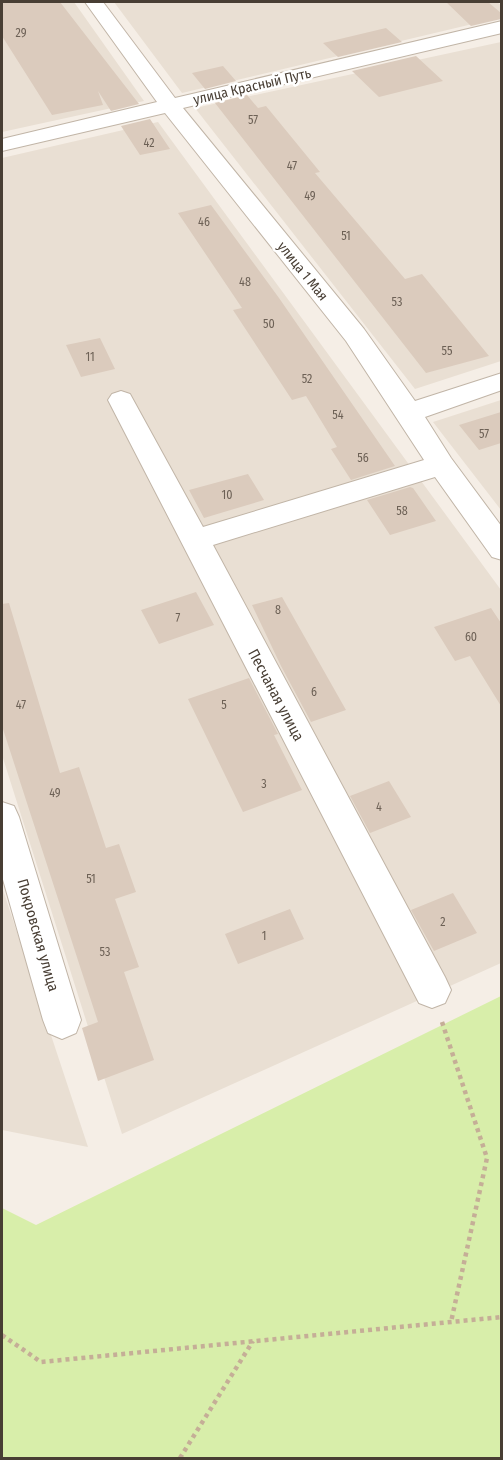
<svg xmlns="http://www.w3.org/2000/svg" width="503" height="1460" font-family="'Fira Sans Condensed',sans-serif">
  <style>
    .residential { fill: #e9dfd3 }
    .green { fill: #d8eeaa }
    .building { fill: #dbcbbd }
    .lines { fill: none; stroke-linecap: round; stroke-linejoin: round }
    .street-casing { stroke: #c1b5a7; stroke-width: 2 }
    .path { stroke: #c5ae97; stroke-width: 4.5; stroke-dasharray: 4 4; stroke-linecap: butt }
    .street { fill: #fff; fill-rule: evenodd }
    .labels { text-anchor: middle; stroke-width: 5; stroke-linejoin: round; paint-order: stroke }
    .number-label { font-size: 12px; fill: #6d6156 }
    .far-street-label { font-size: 14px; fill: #483e34; stroke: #fff }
    .street-label { font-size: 15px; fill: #483e34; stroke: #fff }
  </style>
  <rect width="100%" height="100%" fill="#f5eee6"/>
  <path class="residential" d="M 2,2 L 74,2 L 144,101 L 2,132 Z
    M 114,2 L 497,2 L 501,5 L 502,17 L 182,93 Z
    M 501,42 L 501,361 L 415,389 L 195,108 Z
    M 158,122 L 501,590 L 501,963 L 122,1134 L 2,755 L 2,158 Z
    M 501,400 L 501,510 L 433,422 Z
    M 2,887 L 88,1147 L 2,1130 Z"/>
  <path class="green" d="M 501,996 L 501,1458 L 2,1458 L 2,1208 L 36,1225 Z"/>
  <path class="building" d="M 2,2 L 60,2 L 139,104 L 111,111 L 98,91 L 103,105 L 52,115 L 2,36 Z
    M 446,2 L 488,2 L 501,13 L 501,19 L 471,26 Z
    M 386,28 L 402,42 L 338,57 L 323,43 Z
    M 416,56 L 443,81 L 379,97 L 352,71 Z
    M 223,66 L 236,81 L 205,89 L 192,73 Z
    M 247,95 L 258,108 L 266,106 L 320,172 L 315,173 L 405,279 L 422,274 L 489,356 L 426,373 L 215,103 Z
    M 150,119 L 170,149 L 140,155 L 121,126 Z
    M 211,205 L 279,298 L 395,466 L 351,480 L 331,449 L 337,447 L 306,396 L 292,400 L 233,310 L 242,308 L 178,213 Z
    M 100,338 L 115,369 L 81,377 L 66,345 Z
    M 501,412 L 501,443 L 479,450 L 459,425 Z
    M 248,474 L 264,500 L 204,518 L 189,490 Z
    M 410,487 L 413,488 L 436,521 L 390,535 L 367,500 Z
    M 196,592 L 214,625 L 159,644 L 141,610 Z
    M 282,597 L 346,710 L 311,722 L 281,666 L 252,605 Z
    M 9,603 L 60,773 L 79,767 L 106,848 L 119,844 L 136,892 L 115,899 L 139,967 L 124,972 L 154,1060 L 98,1081 L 82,1028 L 98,1022 L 2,726 L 2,604 Z
    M 491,608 L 501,623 L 501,706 L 470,656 L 455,661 L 434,627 Z
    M 249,678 L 278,734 L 274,735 L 302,790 L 243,812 L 188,699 Z
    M 389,781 L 411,817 L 370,833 L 350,796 Z
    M 453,893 L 477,933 L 434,951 L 411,910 Z
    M 290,909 L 304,939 L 238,964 L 225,934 Z"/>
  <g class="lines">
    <g class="street-casing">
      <path id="street" d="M 85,2 L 103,2 L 175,98 L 502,21 L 502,33 L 183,108 L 364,329 L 415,401 L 502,373 L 502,390 L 425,417 L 451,458 L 502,527 L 502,560 L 492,557 L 435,477 L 213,545 L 445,977 L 451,990 L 445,1003 L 432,1008 L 419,1003 L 108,400 L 112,394 L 121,391 L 130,394 L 203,527 L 424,460 L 346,341 L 165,113 L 2,151 L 2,139 L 157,102 Z
        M 2,802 L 14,806 L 19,817 L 81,1020 L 76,1033 L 62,1039 L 48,1033 L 43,1020 L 2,876 Z"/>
    </g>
    <path class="path" d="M 442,1022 L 487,1158 L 451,1322
      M 2,1335 L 41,1362 L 502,1317
      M 180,1458 L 253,1341"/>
    <use href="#street" class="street"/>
  </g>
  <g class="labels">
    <g class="number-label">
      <text x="21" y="37">29</text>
      <text x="253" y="124">57</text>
      <text x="149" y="147">42</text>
      <text x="292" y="170">47</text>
      <text x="310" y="200">49</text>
      <text x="204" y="226">46</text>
      <text x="346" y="240">51</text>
      <text x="245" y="286">48</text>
      <text x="397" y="306">53</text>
      <text x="269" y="328">50</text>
      <text x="447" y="355">55</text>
      <text x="90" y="361">11</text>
      <text x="307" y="383">52</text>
      <text x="338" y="419">54</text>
      <text x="484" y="438">57</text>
      <text x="363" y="462">56</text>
      <text x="227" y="499">10</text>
      <text x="402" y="515">58</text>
      <text x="278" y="614">8</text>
      <text x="178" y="622">7</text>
      <text x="471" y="641">60</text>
      <text x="314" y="696">6</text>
      <text x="21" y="709">47</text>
      <text x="224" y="709">5</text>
      <text x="264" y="788">3</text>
      <text x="55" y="797">49</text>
      <text x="379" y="811">4</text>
      <text x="91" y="883">51</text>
      <text x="443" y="926">2</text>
      <text x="264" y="940">1</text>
      <text x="105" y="956">53</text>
    </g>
    <g class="far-street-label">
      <text transform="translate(252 86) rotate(-13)" y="5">улица Красный Путь</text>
      <text transform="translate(303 271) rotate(51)" y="5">улица 1 Мая</text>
    </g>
    <g class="street-label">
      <text transform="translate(276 695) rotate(62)" y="5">Песчаная улица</text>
      <text transform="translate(38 935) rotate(74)" y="5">Покровская улица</text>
    </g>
  </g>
  <rect width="503" height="1460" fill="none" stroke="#483e34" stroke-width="6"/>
</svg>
